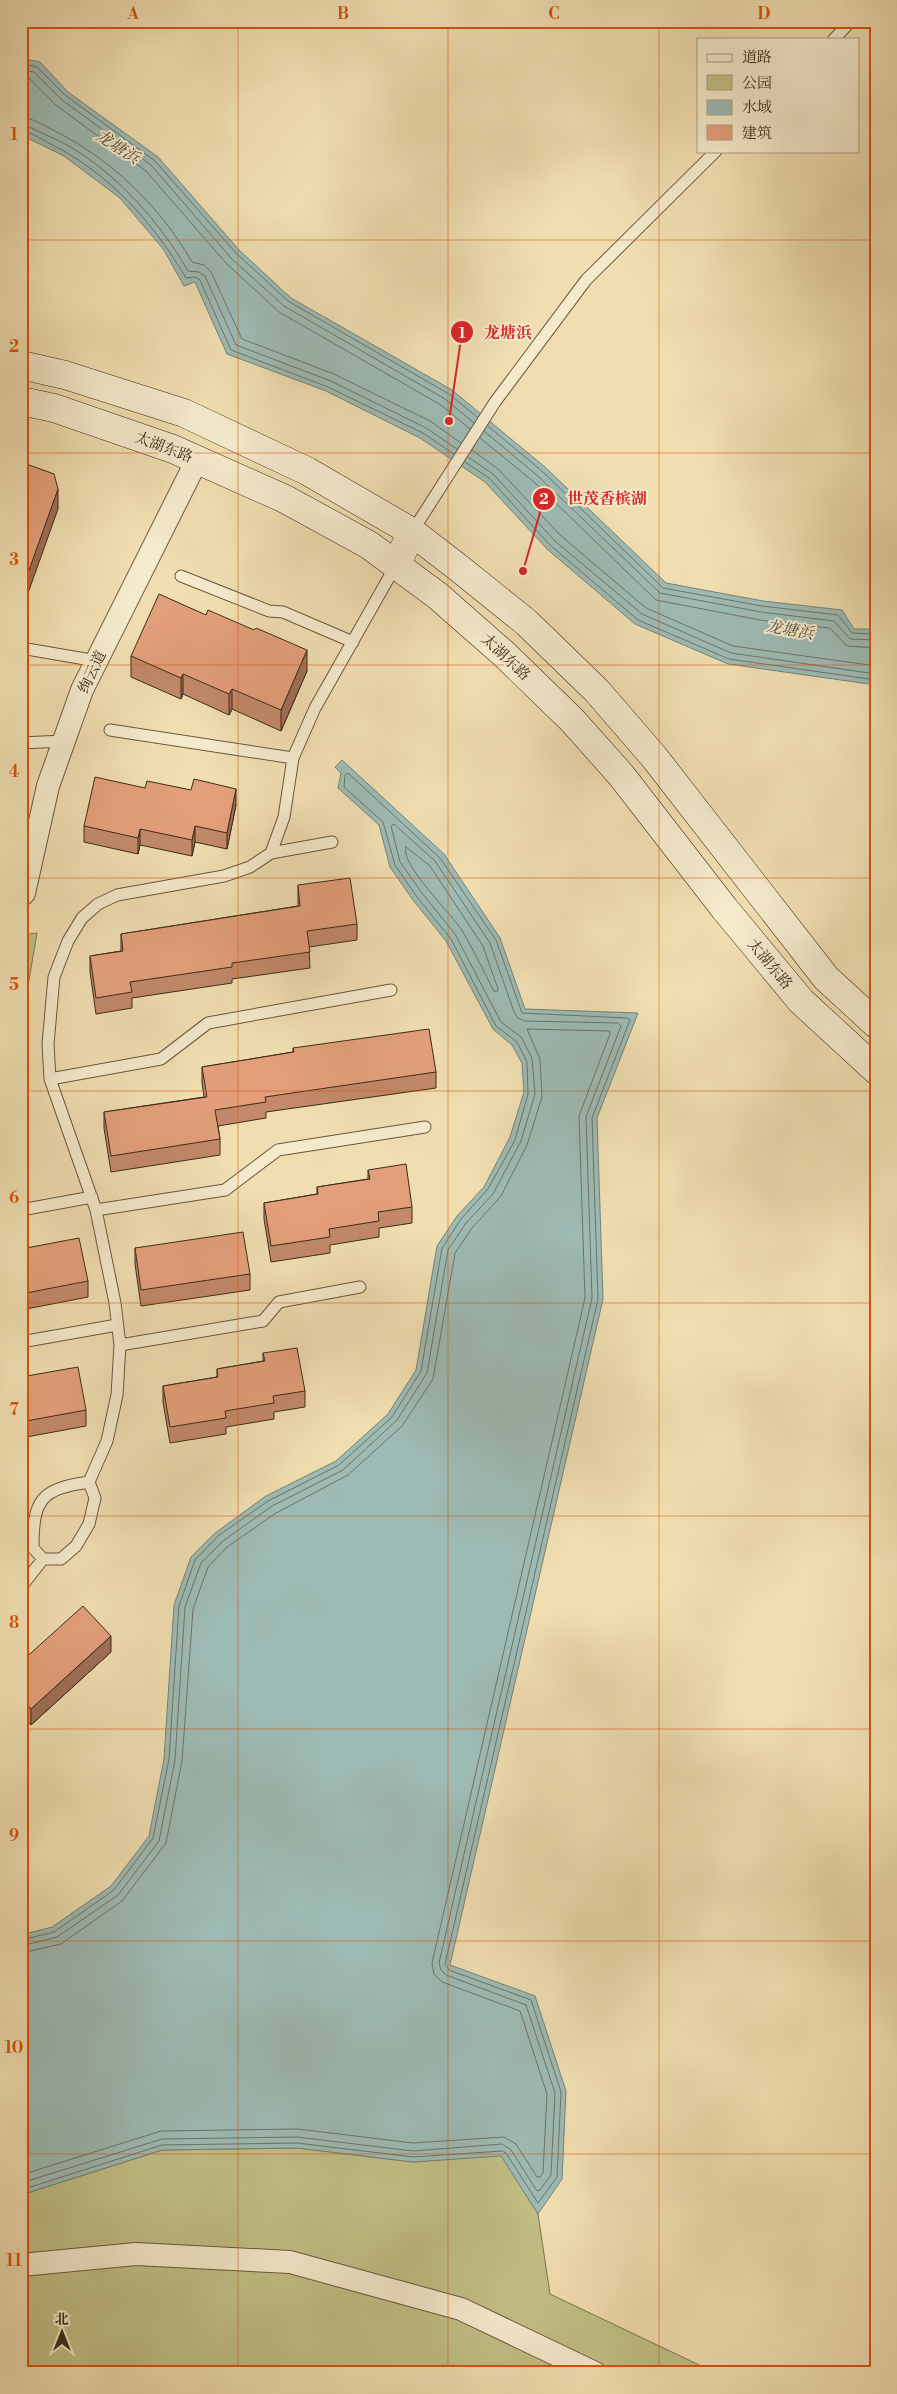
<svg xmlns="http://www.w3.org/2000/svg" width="897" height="2394" font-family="'Libre Bodoni','Noto Serif SC',serif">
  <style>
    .green { fill: #c1bf86; stroke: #7f764e }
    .water { fill: #9dbbb5; stroke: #778276 }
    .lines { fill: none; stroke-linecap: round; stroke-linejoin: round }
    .shore { stroke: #6d7466; stroke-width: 1 }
    .service-casing { stroke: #6a583e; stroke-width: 13 }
    .minor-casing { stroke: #6a583e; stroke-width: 24 }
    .tertiary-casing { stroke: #6a583e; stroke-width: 29 }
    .secondary-casing { stroke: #3d2c17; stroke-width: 29 }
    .service { stroke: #f5eacc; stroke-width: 11 }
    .minor { stroke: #f5eacc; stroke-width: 22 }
    .tertiary { stroke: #f5eacc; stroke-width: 28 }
    .secondary { stroke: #f5eacc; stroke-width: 28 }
    .wall { fill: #c3896a; stroke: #3d2c17 }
    .shaded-wall { fill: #9f6f56; stroke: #3d2c17 }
    .building { fill: #e39f7b; stroke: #3d2c17 }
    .grid { fill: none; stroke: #d7540d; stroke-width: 1; stroke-opacity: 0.55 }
    .labels { text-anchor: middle; stroke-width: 4; stroke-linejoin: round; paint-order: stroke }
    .street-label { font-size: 15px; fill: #3d2c17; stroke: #f5eacc }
    .water-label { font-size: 16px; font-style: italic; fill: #55503e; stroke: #f5eacc }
    .leader { fill: none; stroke: #d62828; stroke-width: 2 }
    .callout-dot { fill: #d62828; stroke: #f5eacc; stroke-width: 2 }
    .mark-label { font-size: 15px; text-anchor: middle; font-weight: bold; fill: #fff }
    .callout-label { font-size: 16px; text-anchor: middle; font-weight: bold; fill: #d62828; stroke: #f5eacc; stroke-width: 4; stroke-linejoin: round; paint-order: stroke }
    .neatline { fill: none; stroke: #d7540d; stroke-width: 2 }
    .grid-label { font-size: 16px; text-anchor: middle; font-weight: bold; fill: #d7540d }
  </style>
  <rect width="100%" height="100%" fill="#f0deb1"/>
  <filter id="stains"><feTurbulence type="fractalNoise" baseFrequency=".004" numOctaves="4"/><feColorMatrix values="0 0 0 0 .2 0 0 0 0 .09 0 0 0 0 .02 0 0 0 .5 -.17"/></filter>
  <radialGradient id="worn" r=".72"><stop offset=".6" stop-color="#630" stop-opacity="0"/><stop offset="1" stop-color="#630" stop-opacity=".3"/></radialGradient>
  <path class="green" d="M 37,933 L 21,1027 L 21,935 Z
    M 297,2148 L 413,2162 L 501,2155 L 538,2214 L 550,2294 L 716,2373 L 21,2373 L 21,2195 L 162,2150 Z"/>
  <path class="water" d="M 21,58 L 40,62 L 68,92 L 158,157 L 239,250 L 291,298 L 452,390 L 546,468 L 666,583 L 763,601 L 842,610 L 854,629 L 876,629 L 876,685 L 728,664 L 635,624 L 547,549 L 485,482 L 420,438 L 326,391 L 227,354 L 195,282 L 184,286 L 164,250 L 120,198 L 64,156 L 21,135 Z
    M 342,760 L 444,854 L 500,938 L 525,1009 L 638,1013 L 597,1118 L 603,1299 L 450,1965 L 535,1996 L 566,2091 L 562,2179 L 538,2214 L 501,2156 L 413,2162 L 297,2148 L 162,2150 L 21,2195 L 21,1935 L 52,1927 L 111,1886 L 149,1836 L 164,1759 L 174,1605 L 191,1557 L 215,1533 L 266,1496 L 336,1461 L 388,1414 L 416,1370 L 437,1246 L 457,1216 L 484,1187 L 510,1137 L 524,1092 L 522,1063 L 512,1045 L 493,1029 L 446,941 L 413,900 L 390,867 L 379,825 L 338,788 L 341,773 L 335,767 Z"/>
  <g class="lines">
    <path class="shore" d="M 21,63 L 37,67 L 65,95 L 155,161 L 236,253 L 288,301 L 449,394 L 477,417
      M 21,69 L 34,72 L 62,100 L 151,165 L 231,258 L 284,306 L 445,399 L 474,423
      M 21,77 L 30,79 L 57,106 L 146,171 L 226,263 L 279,312 L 441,405 L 470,429
      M 21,117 C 32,118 43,125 53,130 C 111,159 160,206 192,262 L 204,265 L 211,272 L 242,339 L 334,374 L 430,421 L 461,443
      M 21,125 L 27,126 C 41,133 56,139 69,146 C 119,176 159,221 188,271 L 199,272 L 205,276 L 236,345 L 331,381 L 426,428 L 457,449
      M 21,131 C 31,132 41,139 49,143 C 109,173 153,222 186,278 L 195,277 L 200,280 L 231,350 L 328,387 L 423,433 L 454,454
      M 488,426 L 543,472 L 663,588 L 762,606 L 838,615 L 852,633 L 876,634
      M 484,431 L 539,477 L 660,593 L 761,612 L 834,621 L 850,639 L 876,640
      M 480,438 L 534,482 L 656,600 L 760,620 L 830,628 L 847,646 L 876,648
      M 472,450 L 498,469 L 560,535 L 646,608 L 733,646 L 876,666
      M 468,457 L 493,474 L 555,541 L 642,614 L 731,653 L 876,674
      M 465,462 L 489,478 L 550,545 L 638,620 L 729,659 L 876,680
      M 406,847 L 430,866 L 483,946 L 498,989 L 497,992 L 494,991 C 484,972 474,951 463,932 C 453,915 399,864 406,847 Z
      M 21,1940 L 54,1932 L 114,1890 L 153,1838 L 169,1759 L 179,1606 L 195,1560 L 218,1536 L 268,1501 L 339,1465 L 392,1417 L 421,1371 L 442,1248 L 461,1219 L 488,1189 L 515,1140 L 528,1094 L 527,1062 L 517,1042 L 496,1026 L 451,939 L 417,897 L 395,865 L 383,822 L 344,787 L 345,775 L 348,773 L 440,858 L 496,940 L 522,1013 L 627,1018 L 630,1020 L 592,1118 L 598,1299 L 445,1964 L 449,1970 L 531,2000 L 561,2092 L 557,2177 L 538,2203 L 506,2153 L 502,2151 L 413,2157 L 297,2143 L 162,2145 L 21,2190
      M 21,1946 L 57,1937 L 118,1895 L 159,1841 L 175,1760 L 185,1607 L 201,1563 L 223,1541 L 272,1506 L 343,1470 L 397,1420 L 427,1373 L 448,1250 L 466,1223 L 493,1194 L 521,1141 L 535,1094 L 532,1058 L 521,1037 L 501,1022 L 455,934 L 422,893 L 400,862 L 391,826 L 394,824 L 435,861 L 490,943 L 514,1012 L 518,1018 L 525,1021 L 618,1023 L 621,1026 L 586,1117 L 592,1298 L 439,1963 L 441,1970 L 446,1975 L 526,2005 L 555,2093 L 551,2175 L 540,2190 L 537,2191 L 511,2150 L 502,2144 L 413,2151 L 297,2137 L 162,2139 L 21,2183
      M 21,1953 L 61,1944 L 122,1901 L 166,1843 L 182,1761 L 193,1609 L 208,1567 L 227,1547 L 276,1513 L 348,1475 L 402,1426 L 433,1379 L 455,1253 L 472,1228 L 501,1196 L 527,1145 L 542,1097 L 540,1059 L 527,1029 L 609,1031 L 610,1034 L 579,1116 L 585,1298 L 432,1963 L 434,1974 L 442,1982 L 520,2011 L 547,2094 L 543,2173 L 540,2177 L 537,2177 L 516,2144 L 504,2137 L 413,2143 L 298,2129 L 161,2131 L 21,2175"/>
    <g class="service-casing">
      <path id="service" d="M 834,39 L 851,21
        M 412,532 L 495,402 L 586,280 L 716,151
        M 181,576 L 269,611 L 283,612 L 353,642
        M 21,648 L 97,661
        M 110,730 L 293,758
        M 21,743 L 64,741
        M 271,853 L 332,842
        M 50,1079 L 161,1059 L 208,1023 L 391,990
        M 21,1210 L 92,1197
        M 96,1210 L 225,1190 L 278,1150 L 425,1127
        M 21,1342 L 117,1325
        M 120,1345 L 263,1321 L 279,1302 L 360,1287
        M 89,1482 C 41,1489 33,1499 33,1548 L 43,1559 L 61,1559 L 76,1546 L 89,1524 L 95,1498 L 89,1482 L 107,1441 L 117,1395 L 120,1345 L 115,1303 L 96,1210 L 50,1079 L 48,1044 L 54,977 L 68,941 L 82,918 L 98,904 L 117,895 L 224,876 L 250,867 L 271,853 L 284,817 L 293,758 L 315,708 L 396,565
        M 21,1587 L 43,1559"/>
    </g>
    <g class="minor-casing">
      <path id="minor" d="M 21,896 L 24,893 L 48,786 L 82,690 L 197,460
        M 21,2265 L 136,2254 L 290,2262 L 461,2309 L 595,2373"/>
    </g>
    <g class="tertiary-casing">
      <path id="tertiary" d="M 396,565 L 412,532"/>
    </g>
    <g class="secondary-casing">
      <path id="secondary" d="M 21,365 L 65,375 L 184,413 L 307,471 L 412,532 L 460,569 L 527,623 L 597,691 L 654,757 L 826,978 L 876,1024
        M 21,401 L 54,408 L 173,449 L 285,499 L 369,545 L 438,596 L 504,654 L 572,720 L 621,775 L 724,908 L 801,1001 L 876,1070"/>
    </g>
    <use href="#service" class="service"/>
    <use href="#minor" class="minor"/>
    <use href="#tertiary" class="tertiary"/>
    <use href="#secondary" class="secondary"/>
  </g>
  <path class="wall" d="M 131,656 L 307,671 L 281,731 L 232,709 L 229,715 L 183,694 L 181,699 L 131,677 Z
    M 145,788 L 236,805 L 227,849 L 195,842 L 192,856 L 140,845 L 138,854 L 84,842 L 84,826 Z
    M 298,885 L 357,924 L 357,940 L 309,947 L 310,968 L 232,979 L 232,983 L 132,998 L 132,1008 L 96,1014 L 90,972 L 90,956 L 121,951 L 121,934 L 298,906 Z
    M 293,1048 L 436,1072 L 436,1088 L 266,1112 L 266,1118 L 218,1126 L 220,1139 L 220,1155 L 111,1172 L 104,1128 L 104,1112 L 204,1097 L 202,1083 L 202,1067 L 293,1052 Z
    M 368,1170 L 412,1207 L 412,1223 L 379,1228 L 379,1237 L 330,1245 L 330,1253 L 271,1262 L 264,1219 L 264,1203 L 317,1194 L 317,1187 L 368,1179 Z
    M 135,1248 L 250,1274 L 250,1290 L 141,1306 L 135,1264 Z
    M 21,1249 L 88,1281 L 88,1297 L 21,1310 Z
    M 263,1353 L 305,1391 L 305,1407 L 274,1412 L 274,1419 L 226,1427 L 226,1434 L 170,1443 L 163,1402 L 163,1386 L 217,1377 L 217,1369 L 263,1361 Z
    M 21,1377 L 86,1410 L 86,1426 L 21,1438 Z
    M 111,1652 L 31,1725 L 21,1714 L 21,1662 Z"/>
  <path class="shaded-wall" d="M 58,489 L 58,509 L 23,607 L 21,608 L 21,588 Z
    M 307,650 L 307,671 L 281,731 L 281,710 Z
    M 183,674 L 183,694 L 181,699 L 181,678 Z
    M 232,689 L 232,709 L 229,715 L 229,694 Z
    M 236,789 L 236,805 L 227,849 L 227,833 Z
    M 195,826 L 195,842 L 192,856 L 192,840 Z
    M 140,829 L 140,845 L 138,854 L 138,838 Z
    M 111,1636 L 111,1652 L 31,1725 L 31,1709 Z"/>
  <path class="building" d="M 21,462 L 54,474 L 58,489 L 23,587 L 21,588 Z
    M 159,594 L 206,615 L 208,610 L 254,630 L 256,628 L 307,650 L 281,710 L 232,689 L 229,694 L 183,674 L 181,678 L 131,656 Z
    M 95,777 L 145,788 L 147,781 L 191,790 L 194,779 L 236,789 L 227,833 L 195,826 L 192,840 L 140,829 L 138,838 L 84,826 Z
    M 350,878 L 357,924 L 307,931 L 310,952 L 232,963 L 232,967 L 130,982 L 132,992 L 96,998 L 90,956 L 123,951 L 121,934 L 300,906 L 298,885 Z
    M 429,1029 L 436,1072 L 265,1097 L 266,1102 L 215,1110 L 220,1139 L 111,1156 L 104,1112 L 207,1097 L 202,1067 L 294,1052 L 293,1048 Z
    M 406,1164 L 412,1207 L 378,1212 L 379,1221 L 329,1229 L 330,1237 L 271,1246 L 264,1203 L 318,1194 L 317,1187 L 370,1179 L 368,1170 Z
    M 243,1232 L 250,1274 L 141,1290 L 135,1248 Z
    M 79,1238 L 88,1281 L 21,1294 L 21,1249 Z
    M 297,1348 L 305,1391 L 273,1396 L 274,1403 L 225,1411 L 226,1418 L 170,1427 L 163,1386 L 218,1377 L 217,1369 L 265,1361 L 263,1353 Z
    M 78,1367 L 86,1410 L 21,1422 L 21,1377 Z
    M 83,1606 L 111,1636 L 31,1709 L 21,1698 L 21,1662 Z"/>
  <path class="grid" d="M 238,21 L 238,2373M 448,21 L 448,2373M 659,21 L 659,2373M 21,240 L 876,240M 21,453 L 876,453M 21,665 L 876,665M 21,878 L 876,878M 21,1091 L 876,1091M 21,1303 L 876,1303M 21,1516 L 876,1516M 21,1729 L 876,1729M 21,1941 L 876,1941M 21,2154 L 876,2154"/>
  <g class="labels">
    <g class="street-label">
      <text transform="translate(164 447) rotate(21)" y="5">太湖东路</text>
      <text transform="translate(506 657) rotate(43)" y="5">太湖东路</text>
      <text transform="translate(92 672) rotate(-65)" y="5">绚云道</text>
      <text transform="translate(770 964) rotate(50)" y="5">太湖东路</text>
    </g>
    <g class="water-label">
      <text transform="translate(118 146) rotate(33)" y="6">龙塘浜</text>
      <text transform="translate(790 629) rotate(10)" y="6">龙塘浜</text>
    </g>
  </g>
  <path class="leader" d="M449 421L462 332M523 571L544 499"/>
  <g class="callout-dot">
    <circle cx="449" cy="421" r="5"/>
    <circle cx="523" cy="571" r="5"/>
    <circle cx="462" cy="332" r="12"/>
    <circle cx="544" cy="499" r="12"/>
  </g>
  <g class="mark-label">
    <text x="462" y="338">1</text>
    <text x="544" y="504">2</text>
  </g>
  <g class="callout-label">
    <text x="508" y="338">龙塘浜</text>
    <text x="607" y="504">世茂香槟湖</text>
  </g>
  <rect width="897" height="2394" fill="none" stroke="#f0deb1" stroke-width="55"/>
  <rect x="697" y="38" width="162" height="115" fill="#f5eacc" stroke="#ab9e84"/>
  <rect x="707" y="54" width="25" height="8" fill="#f5eacc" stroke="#ab9e84"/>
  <text x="742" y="62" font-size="15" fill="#3d2c17">道路</text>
  <rect x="707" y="75" width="25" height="15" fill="#c1bf86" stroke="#ab9e84"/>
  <text x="742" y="88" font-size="15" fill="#3d2c17">公园</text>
  <rect x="707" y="100" width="25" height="15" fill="#9dbbb5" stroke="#ab9e84"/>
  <text x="742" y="112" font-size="15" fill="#3d2c17">水域</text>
  <rect x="707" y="125" width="25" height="15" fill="#e39f7b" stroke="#ab9e84"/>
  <text x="742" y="138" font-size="15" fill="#3d2c17">建筑</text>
  <g transform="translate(62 2332)" stroke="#f5eacc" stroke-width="4" paint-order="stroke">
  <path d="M0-4L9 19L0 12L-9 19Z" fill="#3d2c17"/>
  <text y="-8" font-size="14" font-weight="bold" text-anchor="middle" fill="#3d2c17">北</text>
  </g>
  <rect x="28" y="28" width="842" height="2338" class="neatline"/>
  <g class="grid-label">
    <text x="133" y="19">A</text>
    <text x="343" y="19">B</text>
    <text x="554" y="19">C</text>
    <text x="764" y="19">D</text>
    <text x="14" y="140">1</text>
    <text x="14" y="352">2</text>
    <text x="14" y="565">3</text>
    <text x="14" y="777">4</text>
    <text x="14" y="990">5</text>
    <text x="14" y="1203">6</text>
    <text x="14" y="1415">7</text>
    <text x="14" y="1628">8</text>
    <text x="14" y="1841">9</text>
    <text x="14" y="2053">10</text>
    <text x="14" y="2266">11</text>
  </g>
  <rect width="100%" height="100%" filter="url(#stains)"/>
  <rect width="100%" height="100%" fill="url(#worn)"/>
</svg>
